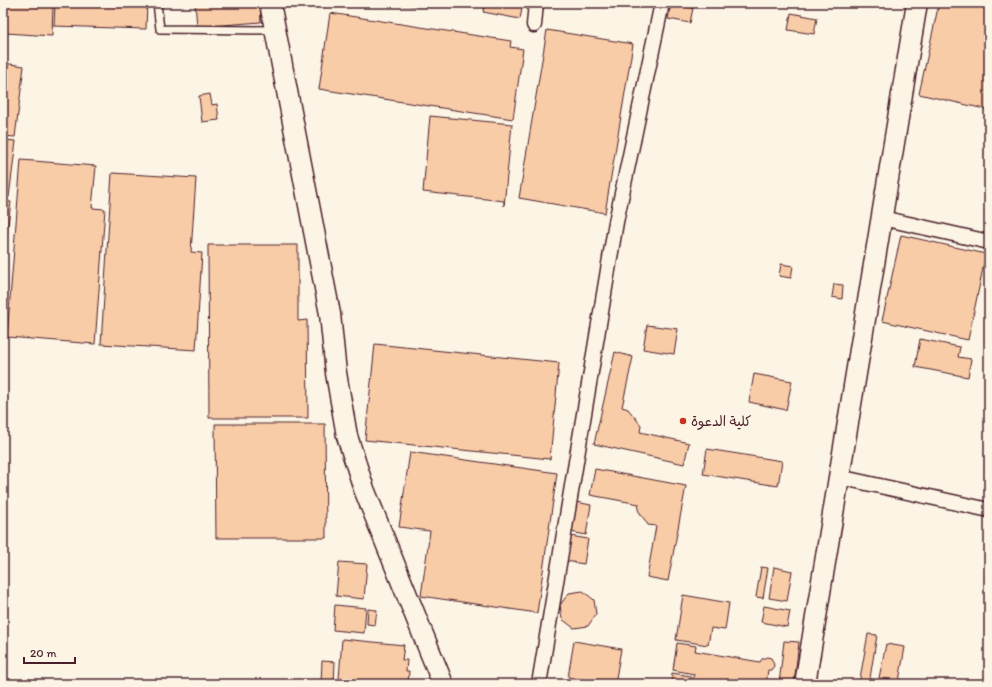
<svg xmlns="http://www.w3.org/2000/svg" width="992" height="687" font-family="Itim,'Playpen Sans Arabic',sans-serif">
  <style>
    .building { fill: #f9cca8; stroke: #4a1f2b }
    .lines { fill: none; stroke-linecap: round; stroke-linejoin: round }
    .lane-casing { stroke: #4a1f2b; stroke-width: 10 }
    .street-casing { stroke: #4a1f2b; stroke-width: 17 }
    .secondary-casing { stroke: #4a1f2b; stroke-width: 23 }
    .lane { stroke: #fcf5e5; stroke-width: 7 }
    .street { stroke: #fcf5e5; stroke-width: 14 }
    .secondary { stroke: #fcf5e5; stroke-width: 20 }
    .poi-dot { fill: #c8321e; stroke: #fcf5e5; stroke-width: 1.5 }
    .labels { text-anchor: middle; stroke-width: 3.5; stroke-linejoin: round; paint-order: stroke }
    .poi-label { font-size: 14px; fill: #4a1f2b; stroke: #fcf5e5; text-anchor: start }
  </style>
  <rect width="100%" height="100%" fill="#fcf5e5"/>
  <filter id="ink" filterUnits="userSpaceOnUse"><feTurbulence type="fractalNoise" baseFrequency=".025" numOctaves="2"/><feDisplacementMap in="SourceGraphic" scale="8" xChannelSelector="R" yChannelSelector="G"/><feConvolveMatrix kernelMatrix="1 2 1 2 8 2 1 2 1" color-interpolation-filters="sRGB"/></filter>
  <g filter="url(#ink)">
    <path class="building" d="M 3,3 L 53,3 L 52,36 L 6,33 L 5,48 L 3,48 Z
      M 55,3 L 147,3 L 146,29 L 54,26 Z
      M 195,3 L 260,3 L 261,22 L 197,27 Z
      M 358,3 L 438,3 L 438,7 Z
      M 485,3 L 523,3 L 520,19 L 483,12 Z
      M 939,3 L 989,3 L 989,110 L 919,94 Z
      M 671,4 L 693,8 L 690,23 L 668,19 Z
      M 330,13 L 511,41 L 510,47 L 523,49 L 513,119 L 319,89 Z
      M 791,13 L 817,18 L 814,34 L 788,30 Z
      M 547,30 L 633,44 L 605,213 L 519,198 Z
      M 3,63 L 24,66 L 15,137 L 3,136 Z
      M 210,94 L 212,105 L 217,104 L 219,120 L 202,122 L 199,96 Z
      M 430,116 L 512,124 L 504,206 L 504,201 L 423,192 Z
      M 3,140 L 16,141 L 9,197 L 3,196 Z
      M 21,160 L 96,166 L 92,208 L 105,209 L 95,344 L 7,337 Z
      M 112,173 L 196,178 L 191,252 L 202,253 L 196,350 L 101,344 Z
      M 3,201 L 11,202 L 3,262 Z
      M 901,235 L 986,254 L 968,340 L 882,321 Z
      M 208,245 L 298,245 L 298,321 L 307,320 L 308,418 L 209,418 Z
      M 781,264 L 793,266 L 791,278 L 779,276 Z
      M 834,284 L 843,285 L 842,299 L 832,297 Z
      M 647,325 L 678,329 L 674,354 L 643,349 Z
      M 920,339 L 960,347 L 958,357 L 971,359 L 968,377 L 915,367 Z
      M 375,344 L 559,363 L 550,459 L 365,440 Z
      M 615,352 L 633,357 L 622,407 L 628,409 L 641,425 L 640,432 L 689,443 L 684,464 L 594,444 Z
      M 754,374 L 792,381 L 786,410 L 749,402 Z
      M 215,424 L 325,424 L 326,538 L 216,538 Z
      M 707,449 L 782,461 L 778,486 L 703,474 Z
      M 410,452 L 557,473 L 537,613 L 421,596 L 430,531 L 399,527 Z
      M 595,469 L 686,486 L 668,581 L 647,577 L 656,526 L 648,525 L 638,510 L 639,504 L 590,495 Z
      M 576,502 L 591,505 L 586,535 L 571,532 Z
      M 570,536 L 588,539 L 584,564 L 566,561 Z
      M 339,562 L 367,564 L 364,599 L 336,596 Z
      M 761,567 L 768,568 L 763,598 L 756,597 Z
      M 774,567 L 792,571 L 787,601 L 769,598 Z
      M 583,591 L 594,600 L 596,614 L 588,626 L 574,628 L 562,619 L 560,605 L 569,593 Z
      M 683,595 L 729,603 L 725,630 L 711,628 L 708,645 L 676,640 Z
      M 335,605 L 366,608 L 364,633 L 333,630 Z
      M 764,606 L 790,611 L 787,627 L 761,622 Z
      M 368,609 L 377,610 L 375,625 L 367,624 Z
      M 868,634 L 877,635 L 869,684 L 859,684 Z
      M 342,639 L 404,645 L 402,660 L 407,660 L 406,671 L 409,671 L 408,684 L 339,679 Z
      M 574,641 L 621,649 L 615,684 L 568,677 Z
      M 784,641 L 799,642 L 794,684 L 779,684 Z
      M 677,643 L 696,646 L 695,651 L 760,662 L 762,659 L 767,657 L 771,658 L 773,662 L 774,666 L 771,670 L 768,670 L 766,684 L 692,684 L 694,674 L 673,670 Z
      M 886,644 L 905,647 L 899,681 L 879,678 Z
      M 322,661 L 335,662 L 334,684 L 321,682 Z
      M 672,673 L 691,676 L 690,684 L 671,684 Z"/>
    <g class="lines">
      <g class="lane-casing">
        <path id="lane" d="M 157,3 L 160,29 L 273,30"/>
      </g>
      <g class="street-casing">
        <path id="street" d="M 534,25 L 536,3
          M 882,218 L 989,242
          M 839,477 L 989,510
          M 539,684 L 616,222 L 662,3"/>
      </g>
      <g class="secondary-casing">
        <path id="secondary" d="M 270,3 L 330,314 L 336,373 L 347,436 L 364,489 L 443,684
          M 805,684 L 917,3"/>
      </g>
      <use href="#lane" class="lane"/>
      <use href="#street" class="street"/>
      <use href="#secondary" class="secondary"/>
    </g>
  </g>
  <circle class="poi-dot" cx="683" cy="421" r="4"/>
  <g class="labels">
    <g class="poi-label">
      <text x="691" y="426">كلية الدعوة</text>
    </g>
  </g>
  <rect width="992" height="687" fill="none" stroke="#fcf5e5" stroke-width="16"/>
  <rect x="8" y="8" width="976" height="671" fill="none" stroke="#4a1f2b" stroke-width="1.5" filter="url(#ink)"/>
  <path d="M24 657v6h51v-6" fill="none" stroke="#4a1f2b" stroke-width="2"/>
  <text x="30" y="657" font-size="12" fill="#4a1f2b" stroke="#fcf5e5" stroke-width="3" paint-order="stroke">20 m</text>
</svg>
